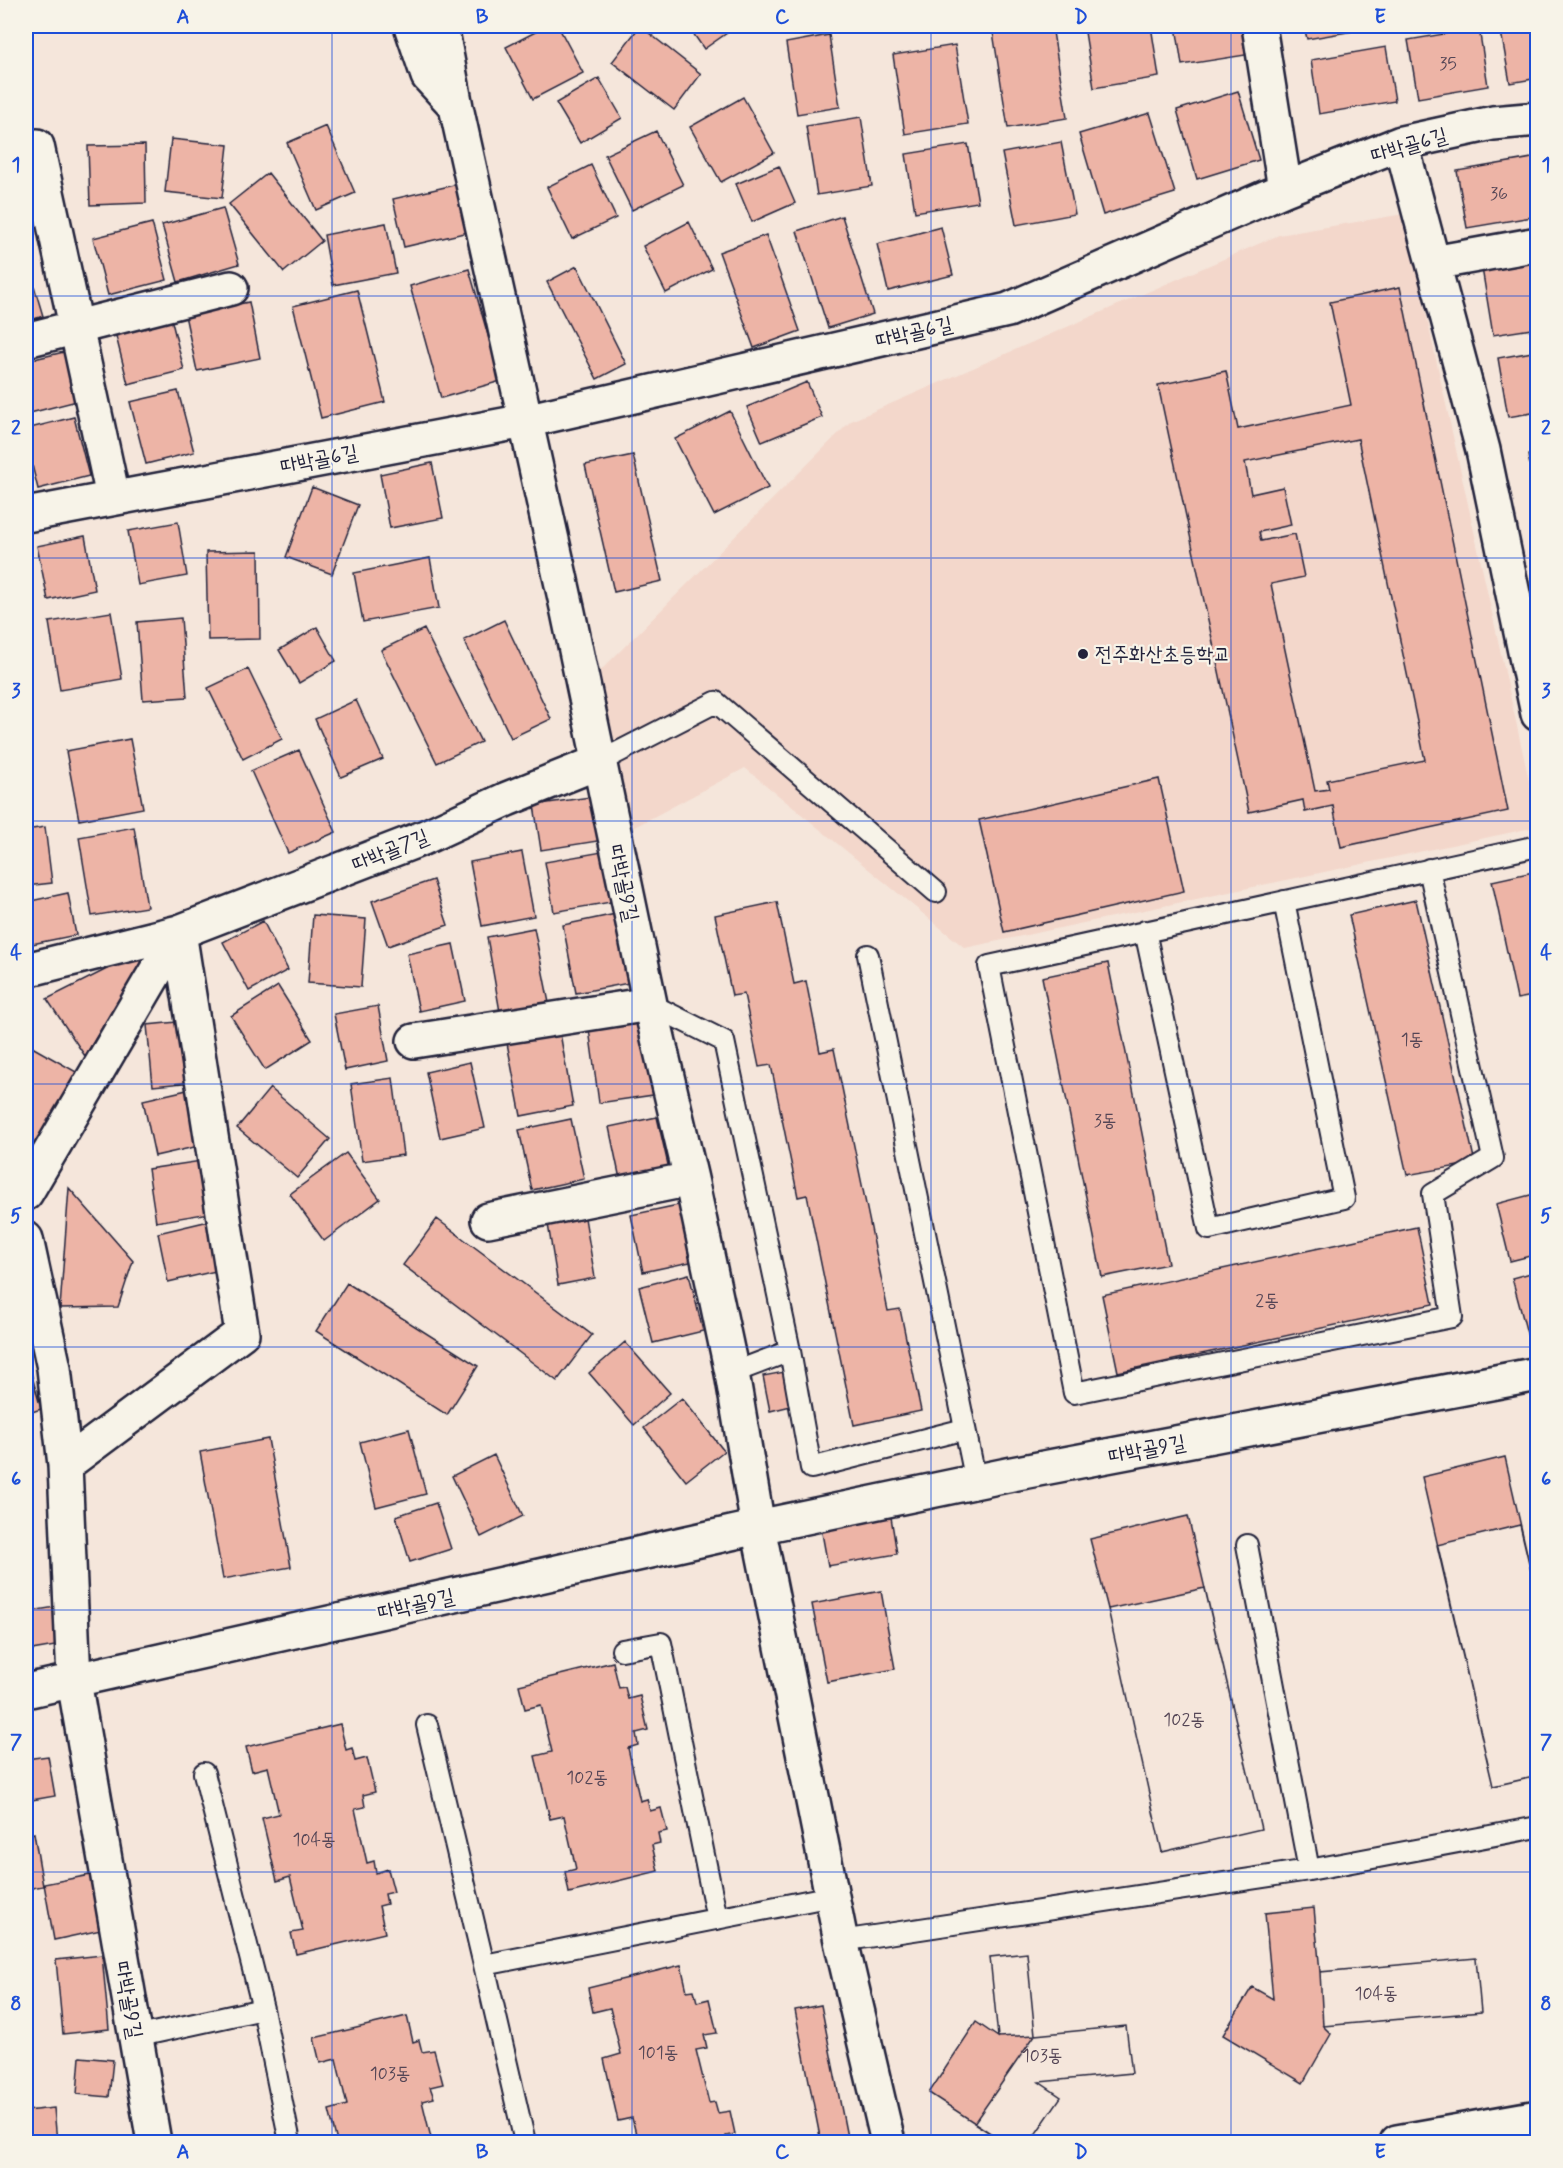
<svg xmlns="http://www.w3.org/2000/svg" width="1563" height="2168" font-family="Mynerve,'Poor Story',sans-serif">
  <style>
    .built { fill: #f3d7cb }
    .building { fill: #edb4a6; stroke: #22223b; stroke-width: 1.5; fill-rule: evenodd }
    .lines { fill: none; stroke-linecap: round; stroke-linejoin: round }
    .lane-casing { stroke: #22223b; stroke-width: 24 }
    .street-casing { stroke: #22223b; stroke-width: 38 }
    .lane { stroke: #f7f3e8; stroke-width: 20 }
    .street { stroke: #f7f3e8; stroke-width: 33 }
    .grid { fill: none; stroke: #1d4ed8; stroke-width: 1.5; stroke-opacity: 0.55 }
    .poi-dot { fill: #22223b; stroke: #f7f3e8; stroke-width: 2 }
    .labels { text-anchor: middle; stroke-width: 4.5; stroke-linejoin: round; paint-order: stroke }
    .number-label { font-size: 18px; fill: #554656 }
    .street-label { font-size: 21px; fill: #22223b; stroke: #f7f3e8 }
    .poi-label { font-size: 21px; fill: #22223b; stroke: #f7f3e8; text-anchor: start }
    .neatline { fill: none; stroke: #1d4ed8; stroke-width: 2 }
    .grid-label { font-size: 20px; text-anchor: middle; font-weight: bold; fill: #1d4ed8 }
  </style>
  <rect width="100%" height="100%" fill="#f5e6db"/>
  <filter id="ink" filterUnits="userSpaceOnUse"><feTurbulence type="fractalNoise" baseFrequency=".0167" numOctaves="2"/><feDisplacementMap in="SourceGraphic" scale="12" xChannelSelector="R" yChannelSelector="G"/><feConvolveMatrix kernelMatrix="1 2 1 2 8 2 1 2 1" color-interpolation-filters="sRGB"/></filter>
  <g filter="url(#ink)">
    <path class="built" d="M 1404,214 L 1537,817 L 1537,827 L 965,948 L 745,768 L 614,838 L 584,687 L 851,421 L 1279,235 Z"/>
    <path class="building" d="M 547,26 L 558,26 L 583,73 L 533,99 L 506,47 Z
      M 640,26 L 701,74 L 674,110 L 612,62 Z
      M 688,26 L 737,26 L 704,49 Z
      M 1032,26 L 1052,26 L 1067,118 L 1008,128 L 993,32 Z
      M 1084,26 L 1151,26 L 1159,77 L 1094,88 Z
      M 1176,26 L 1247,26 L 1252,54 L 1182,65 Z
      M 1304,26 L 1383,26 L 1307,39 Z
      M 1500,26 L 1538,26 L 1538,78 L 1510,83 Z
      M 1479,28 L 1488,86 L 1418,98 L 1408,40 Z
      M 829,35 L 840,107 L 797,114 L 786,43 Z
      M 955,45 L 968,124 L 905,134 L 893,55 Z
      M 1386,47 L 1395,101 L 1319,114 L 1311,60 Z
      M 599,78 L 622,118 L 580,143 L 556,103 Z
      M 1238,91 L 1259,160 L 1197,179 L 1177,110 Z
      M 743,97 L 774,153 L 721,182 L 690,127 Z
      M 1150,113 L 1175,193 L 1103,215 L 1079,134 Z
      M 861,117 L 872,186 L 817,195 L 806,126 Z
      M 326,126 L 355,193 L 316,210 L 287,143 Z
      M 656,131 L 683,185 L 632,210 L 605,155 Z
      M 171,139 L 228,145 L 222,198 L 165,192 Z
      M 1061,142 L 1075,214 L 1016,225 L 1002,153 Z
      M 968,144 L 978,202 L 915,212 L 906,154 Z
      M 145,145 L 146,203 L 90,205 L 88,146 Z
      M 1538,157 L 1538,216 L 1467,228 L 1457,171 Z
      M 591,165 L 616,218 L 572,239 L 547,187 Z
      M 779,166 L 795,203 L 752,222 L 736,184 Z
      M 268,173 L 322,241 L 284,272 L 229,204 Z
      M 467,182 L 477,230 L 404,247 L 393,199 Z
      M 223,208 L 239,264 L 178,282 L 162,225 Z
      M 842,216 L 873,314 L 828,328 L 797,231 Z
      M 689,222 L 712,269 L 666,293 L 643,246 Z
      M 152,223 L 167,280 L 108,295 L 93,238 Z
      M 386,223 L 396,273 L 333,285 L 324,235 Z
      M 941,227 L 953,275 L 888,291 L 877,244 Z
      M 766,235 L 800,331 L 754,348 L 719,252 Z
      M 26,259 L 43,316 L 26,322 Z
      M 1536,259 L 1538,271 L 1538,328 L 1493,335 L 1482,268 Z
      M 577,266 L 626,364 L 597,379 L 547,282 Z
      M 469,269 L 501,381 L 441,398 L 410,286 Z
      M 1400,287 L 1508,811 L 1341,847 L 1333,806 L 1305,812 L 1303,800 L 1249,812 L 1158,385 L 1226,371 L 1238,429 L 1351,405 L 1330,302 ZM 1358,439 L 1425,760 L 1327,780 L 1329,789 L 1315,791 L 1271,584 L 1304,577 L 1295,534 L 1261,541 L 1259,532 L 1291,525 L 1283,487 L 1251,494 L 1245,462 Z
      M 357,290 L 385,402 L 321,418 L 293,306 Z
      M 249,302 L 260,358 L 197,371 L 185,315 Z
      M 171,318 L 184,370 L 128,384 L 115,332 Z
      M 1538,351 L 1538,412 L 1508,417 L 1498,358 Z
      M 64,352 L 77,401 L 26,414 L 26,361 Z
      M 807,382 L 822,417 L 762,442 L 747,407 Z
      M 178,391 L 194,452 L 146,464 L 130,402 Z
      M 730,411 L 768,488 L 714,515 L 675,439 Z
      M 74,417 L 89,476 L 38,489 L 26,441 L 26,429 Z
      M 1538,453 L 1538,511 L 1528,455 Z
      M 633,455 L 662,581 L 614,592 L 585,465 Z
      M 432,463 L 443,518 L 390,528 L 380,474 Z
      M 312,487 L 358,505 L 332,574 L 286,557 Z
      M 178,522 L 187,576 L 138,585 L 128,531 Z
      M 85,536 L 95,590 L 48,600 L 37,546 Z
      M 259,551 L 260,639 L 208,640 L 206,552 Z
      M 430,558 L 439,608 L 363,622 L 354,573 Z
      M 111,612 L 122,679 L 60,690 L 49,622 Z
      M 181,618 L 187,697 L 143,700 L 137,622 Z
      M 504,620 L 551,719 L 511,738 L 464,640 Z
      M 317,627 L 336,661 L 299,683 L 279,650 Z
      M 424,629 L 481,742 L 437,763 L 381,650 Z
      M 248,669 L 282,739 L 243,759 L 208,688 Z
      M 356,700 L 383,759 L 341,777 L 315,719 Z
      M 130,739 L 143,808 L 79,820 L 66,751 Z
      M 299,750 L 336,832 L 288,853 L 251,771 Z
      M 1159,779 L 1184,891 L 1004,932 L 979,820 Z
      M 597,796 L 604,840 L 541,850 L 534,805 Z
      M 45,827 L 52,883 L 26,886 L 26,830 Z
      M 134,827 L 147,907 L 92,916 L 79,837 Z
      M 522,852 L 534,916 L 482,926 L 470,862 Z
      M 602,852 L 611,902 L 554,912 L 545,862 Z
      M 1538,871 L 1538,995 L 1517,999 L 1492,881 Z
      M 433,880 L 448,925 L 388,946 L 372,901 Z
      M 68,893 L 76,935 L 27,945 L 26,902 Z
      M 1416,900 L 1475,1163 L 1407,1175 L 1349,915 Z
      M 777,902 L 794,984 L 806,981 L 820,1052 L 834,1049 L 888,1311 L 900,1309 L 921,1411 L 854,1425 L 807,1195 L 798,1197 L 771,1065 L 759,1067 L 744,994 L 732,996 L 715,915 Z
      M 616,914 L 629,983 L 576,993 L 563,925 Z
      M 313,915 L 366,919 L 361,987 L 308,983 Z
      M 263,921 L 288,970 L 249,991 L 223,942 Z
      M 534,928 L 549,1003 L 500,1012 L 487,937 Z
      M 453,944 L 465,1001 L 419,1011 L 407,954 Z
      M 135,955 L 142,962 L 85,1056 L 47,999 Z
      M 1108,963 L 1168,1264 L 1102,1277 L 1042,977 Z
      M 278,986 L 312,1040 L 265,1070 L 231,1016 Z
      M 378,1006 L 388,1061 L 345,1070 L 334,1014 Z
      M 26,1014 L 30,1033 L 26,1034 Z
      M 187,1021 L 193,1082 L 153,1086 L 147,1025 Z
      M 643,1022 L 653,1095 L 599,1103 L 589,1029 Z
      M 560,1033 L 573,1106 L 521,1116 L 507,1043 Z
      M 32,1047 L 78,1073 L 26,1168 L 26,1059 Z
      M 470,1062 L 485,1128 L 440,1138 L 426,1072 Z
      M 393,1078 L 403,1155 L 362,1161 L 351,1084 Z
      M 270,1088 L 330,1139 L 297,1178 L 237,1128 Z
      M 187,1090 L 199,1146 L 155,1156 L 143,1100 Z
      M 657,1117 L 669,1169 L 620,1179 L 609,1127 Z
      M 571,1119 L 584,1179 L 532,1190 L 519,1130 Z
      M 346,1153 L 380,1199 L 324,1241 L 290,1194 Z
      M 208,1160 L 216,1212 L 156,1222 L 148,1169 Z
      M 69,1188 L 133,1261 L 118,1307 L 60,1308 Z
      M 1538,1193 L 1538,1254 L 1510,1261 L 1496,1204 Z
      M 683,1204 L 695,1261 L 643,1272 L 631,1215 Z
      M 585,1218 L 595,1278 L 558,1285 L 548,1224 Z
      M 437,1219 L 592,1335 L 557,1381 L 403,1265 Z
      M 209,1221 L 220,1270 L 168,1282 L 158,1233 Z
      M 1417,1227 L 1433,1304 L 1118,1372 L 1102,1295 Z
      M 1538,1271 L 1538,1334 L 1528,1337 L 1512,1278 Z
      M 689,1274 L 703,1331 L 653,1343 L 639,1287 Z
      M 347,1283 L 478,1366 L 447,1415 L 316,1331 Z
      M 625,1342 L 670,1393 L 634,1425 L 589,1373 Z
      M 30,1369 L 41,1409 L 26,1414 L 26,1370 Z
      M 784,1372 L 791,1406 L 770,1411 L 763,1376 Z
      M 682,1398 L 724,1451 L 686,1481 L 644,1428 Z
      M 409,1429 L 426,1494 L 376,1507 L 360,1442 Z
      M 268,1439 L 291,1567 L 223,1579 L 200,1452 Z
      M 494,1455 L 523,1516 L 481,1537 L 452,1476 Z
      M 1505,1457 L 1538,1601 L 1538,1776 L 1493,1786 L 1422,1477 Z
      M 436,1503 L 451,1549 L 410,1562 L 396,1516 Z
      M 890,1511 L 897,1554 L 828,1566 L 820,1522 Z
      M 1188,1516 L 1261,1829 L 1162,1852 L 1108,1609 L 1090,1539 Z
      M 1520,1525 L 1538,1601 L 1538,1776 L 1493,1786 L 1437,1545 Z
      M 1205,1588 L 1261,1829 L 1162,1852 L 1108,1609 Z
      M 881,1591 L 895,1669 L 827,1682 L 812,1604 Z
      M 55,1607 L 61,1645 L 26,1651 L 26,1612 Z
      M 613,1662 L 619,1688 L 625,1687 L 628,1699 L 640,1696 L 648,1730 L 636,1733 L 638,1745 L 628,1748 L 640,1801 L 647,1799 L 650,1811 L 661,1808 L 667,1831 L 658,1833 L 660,1843 L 652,1845 L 658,1871 L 569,1893 L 565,1872 L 576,1869 L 564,1816 L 550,1819 L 535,1756 L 552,1752 L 541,1705 L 525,1709 L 519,1685 Z
      M 340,1724 L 346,1750 L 352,1748 L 355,1761 L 367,1758 L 375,1792 L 363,1795 L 365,1807 L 355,1809 L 367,1863 L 374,1861 L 376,1873 L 388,1869 L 394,1892 L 385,1894 L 387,1904 L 379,1906 L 385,1933 L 296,1954 L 291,1933 L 303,1931 L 290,1877 L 277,1881 L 262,1818 L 279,1814 L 268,1767 L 252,1771 L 246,1747 Z
      M 48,1756 L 55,1796 L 26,1801 L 26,1759 Z
      M 34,1833 L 43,1886 L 26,1889 L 26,1835 Z
      M 90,1875 L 101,1930 L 54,1940 L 44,1884 Z
      M 1314,1908 L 1320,1972 L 1476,1958 L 1481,2012 L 1323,2026 L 1331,2034 L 1303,2083 L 1223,2035 L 1252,1987 L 1273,1999 L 1265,1913 Z
      M 1027,1953 L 1035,2035 L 1126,2026 L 1132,2073 L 1039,2082 L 1061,2097 L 1030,2142 L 1004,2142 L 929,2093 L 976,2022 L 998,2037 L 990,1957 Z
      M 1027,1953 L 1035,2035 L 998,2037 L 990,1957 Z
      M 1538,1954 L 1538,1968 L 1532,1964 Z
      M 1538,1954 L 1538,1968 L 1532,1964 Z
      M 102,1955 L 109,2029 L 63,2034 L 56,1960 Z
      M 1476,1958 L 1481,2012 L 1323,2026 L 1320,1972 Z
      M 681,1965 L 687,1991 L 694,1990 L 697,2002 L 709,1999 L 717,2033 L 704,2035 L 707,2048 L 696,2050 L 709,2103 L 715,2102 L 718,2113 L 730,2111 L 735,2134 L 726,2136 L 728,2142 L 638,2142 L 632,2118 L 618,2121 L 604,2059 L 621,2054 L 610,2008 L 593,2012 L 588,1988 Z
      M 821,2005 L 848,2142 L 821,2142 L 795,2010 Z
      M 407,2016 L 413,2042 L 419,2040 L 422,2052 L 434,2050 L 443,2084 L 430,2087 L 434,2098 L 422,2101 L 432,2142 L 337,2142 L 329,2110 L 347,2105 L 336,2059 L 320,2063 L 314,2038 Z
      M 1126,2026 L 1132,2073 L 1039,2082 L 1061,2097 L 1030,2142 L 1004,2142 L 974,2123 L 1035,2035 Z
      M 80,2057 L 113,2060 L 109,2097 L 77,2094 Z
      M 54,2108 L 57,2142 L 26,2142 L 26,2111 Z
      M 89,2139 L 113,2142 L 89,2142 Z"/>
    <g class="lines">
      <g class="lane-casing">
        <path id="lane" d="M 599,762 L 716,702 L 936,892
          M 1429,869 L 1493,1158 L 1433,1194 L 1452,1317 L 1074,1393 L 989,966 L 1538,846
          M 1145,931 L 1209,1229 L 1344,1198 L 1284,901
          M 868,955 L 976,1482
          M 650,1004 L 724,1041 L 790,1351 L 811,1468 L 965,1429
          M 732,1373 L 790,1351
          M 1247,1545 L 1309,1870
          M 622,1650 L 661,1643 L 717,1919
          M 427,1725 L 484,1965 L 832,1896
          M 841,1941 L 1309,1870 L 1538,1827
          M 484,1965 L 525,2142
          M 263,2009 L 290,2142
          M 135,2037 L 263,2009 L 204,1773"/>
      </g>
      <g class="street-casing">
        <path id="street" d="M 411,26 L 428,76 L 453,103
          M 441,26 L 456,107 L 568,612 L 650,1004 L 691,1179 L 732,1373 L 758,1527 L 1012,1474 L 1538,1374
          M 1259,26 L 1285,189
          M 1401,143 L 1483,450 L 1538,714
          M 37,146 L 113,497
          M 1433,263 L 1538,244
          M 26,340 L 231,288
          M 26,515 L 525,421 L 1008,310 L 1285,189 L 1401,143 L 1493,123 L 1538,119
          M 26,970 L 179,932 L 423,838 L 507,799 L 599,762
          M 414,1041 L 650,1004
          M 26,1193 L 179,932
          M 488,1220 L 691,1179
          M 26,1239 L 54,1368 L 65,1465 L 74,1681 L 154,2142
          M 65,1465 L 242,1333 L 179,932
          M 26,1691 L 758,1527 L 841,1941 L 888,2142
          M 1397,2142 L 1538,2117"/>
      </g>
      <use href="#lane" class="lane"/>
      <use href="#street" class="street"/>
    </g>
  </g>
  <path class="grid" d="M 332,26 L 332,2142M 632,26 L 632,2142M 931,26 L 931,2142M 1231,26 L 1231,2142M 26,296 L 1538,296M 26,558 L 1538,558M 26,821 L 1538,821M 26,1084 L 1538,1084M 26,1347 L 1538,1347M 26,1610 L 1538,1610M 26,1872 L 1538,1872"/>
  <circle class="poi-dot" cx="1083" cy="654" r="6"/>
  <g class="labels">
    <g class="number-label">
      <text x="1448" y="69">35</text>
      <text x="1499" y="199">36</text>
      <text x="1412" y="1045">1동</text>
      <text x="1105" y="1126">3동</text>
      <text x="1267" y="1306">2동</text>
      <text x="1184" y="1725">102동</text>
      <text x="587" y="1783">102동</text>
      <text x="314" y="1845">104동</text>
      <text x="1376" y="1999">104동</text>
      <text x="658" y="2058">101동</text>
      <text x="1042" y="2061">103동</text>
      <text x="390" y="2079">103동</text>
    </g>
    <g class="street-label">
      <text transform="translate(1409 145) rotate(-16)" y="7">따박골6길</text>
      <text transform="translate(914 332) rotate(-13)" y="7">따박골6길</text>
      <text transform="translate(319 459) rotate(-11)" y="7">따박골6길</text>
      <text transform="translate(390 850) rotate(-22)" y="7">따박골7길</text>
      <text transform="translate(624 883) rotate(78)" y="7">따박골9길</text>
      <text transform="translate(1147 1449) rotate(-11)" y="7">따박골9길</text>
      <text transform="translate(416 1604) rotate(-13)" y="7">따박골9길</text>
      <text transform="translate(129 2000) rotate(80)" y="7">따박골9길</text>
    </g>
    <g class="poi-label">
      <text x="1095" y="661">전주화산초등학교</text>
    </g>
  </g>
  <rect width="1563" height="2168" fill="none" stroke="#f7f3e8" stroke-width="66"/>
  <rect x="33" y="33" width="1497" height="2102" class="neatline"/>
  <g class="grid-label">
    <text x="183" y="23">A</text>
    <text x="482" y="23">B</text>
    <text x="782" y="23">C</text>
    <text x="1081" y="23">D</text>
    <text x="1380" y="23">E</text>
    <text x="16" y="171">1</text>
    <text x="1546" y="171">1</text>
    <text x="16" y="434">2</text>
    <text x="1546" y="434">2</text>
    <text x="16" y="697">3</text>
    <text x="1546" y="697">3</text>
    <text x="16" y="959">4</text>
    <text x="1546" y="959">4</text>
    <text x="16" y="1222">5</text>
    <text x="1546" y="1222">5</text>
    <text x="16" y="1485">6</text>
    <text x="1546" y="1485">6</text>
    <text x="16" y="1748">7</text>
    <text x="1546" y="1748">7</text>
    <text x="16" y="2010">8</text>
    <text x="1546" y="2010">8</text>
    <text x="183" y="2158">A</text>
    <text x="482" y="2158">B</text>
    <text x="782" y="2158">C</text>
    <text x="1081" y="2158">D</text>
    <text x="1380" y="2158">E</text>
  </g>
</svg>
